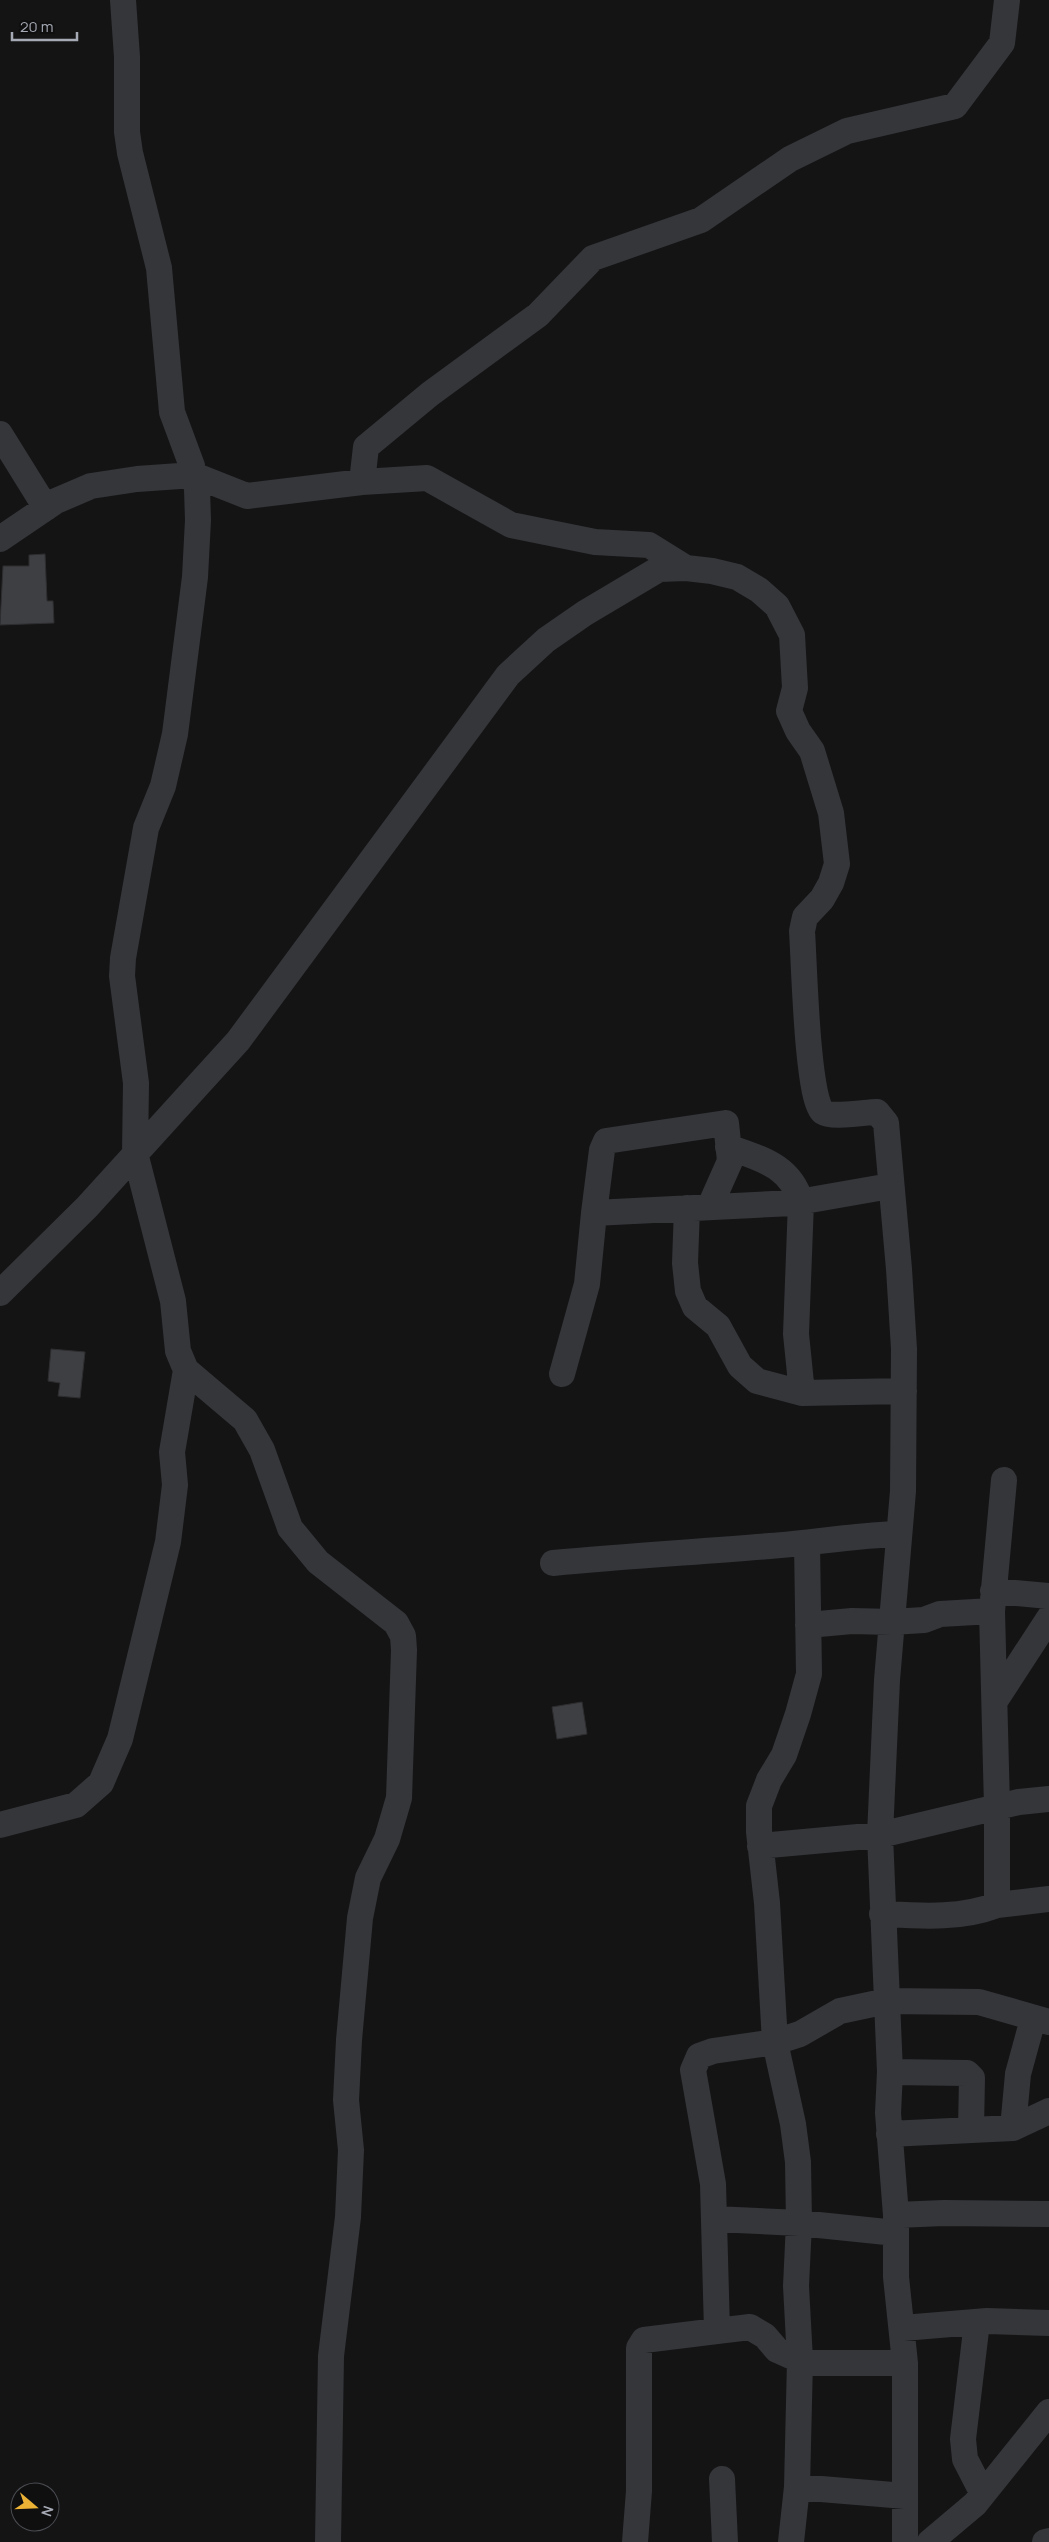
<svg xmlns="http://www.w3.org/2000/svg" width="1049" height="2542" font-family="Manrope,sans-serif">
  <style>
    .building { fill: #3e3f42; stroke: #2e2e31 }
    .lines { fill: none; stroke-linecap: round; stroke-linejoin: round }
    .minor { stroke: #35363a; stroke-width: 26 }
  </style>
  <rect width="100%" height="100%" fill="#141415"/>
  <path class="building" d="M 45,554 L 47,601 L 53,601 L 54,623 L 0,625 L 3,566 L 29,566 L 29,555 Z
    M 51,1349 L 85,1352 L 80,1398 L 58,1396 L 60,1383 L 48,1381 Z
    M 582,1702 L 587,1734 L 557,1739 L 552,1707 Z"/>
  <g class="lines">
    <path class="minor" d="M 123,0 L 127,57 L 127,132 L 130,153 L 159,268 L 172,412 L 192,466 L 197,489 L 198,520 L 195,577 L 175,734 L 163,786 L 146,828 L 123,958 L 122,976 L 136,1083 L 135,1153 L 173,1301 L 178,1351 L 186,1370 L 245,1420 L 262,1450 L 290,1528 L 318,1562 L 396,1623 L 403,1636 L 404,1650 L 399,1798 L 387,1839 L 368,1878 L 360,1918 L 349,2040 L 346,2100 L 351,2150 L 348,2217 L 331,2356 L 328,2542
      M 0,434 L 46,508
      M 362,482 L 366,447 L 430,394 L 538,315 L 593,258 L 701,220 L 790,159 L 847,131 L 955,106 L 1002,43 L 1007,0
      M 0,539 L 56,501 L 91,486 L 137,479 L 194,475 L 247,496 L 362,482 L 427,478 L 511,525 L 595,542 L 649,545 L 686,568
      M 728,1147 C 761,1159 790,1165 801,1202 L 796,1334 L 802,1393 L 904,1391
      M 710,1206 L 730,1161 L 726,1123 L 606,1141 L 602,1150 L 594,1213 L 793,1203 L 890,1186
      M 687,1208 L 685,1263 L 688,1291 L 695,1307 L 718,1326 L 740,1366 L 757,1381 L 802,1393
      M 0,1293 L 87,1207 L 238,1041 L 508,675 L 546,640 L 585,613 L 659,569 L 686,568 L 712,571 L 737,577 L 759,590 L 777,606 L 792,635 L 795,688 L 789,711 L 798,731 L 812,751 L 831,813 L 837,864 L 831,883 L 822,899 L 805,917 L 802,931 C 804,958 807,1101 823,1112 C 832,1118 865,1112 877,1112 L 886,1123 L 899,1269 L 904,1349 L 903,1491 L 887,1680 L 880,1835 L 890,2072 L 888,2113 L 896,2215 L 896,2277 L 905,2363 L 905,2542
      M 562,1374 L 587,1284 L 594,1213
      M 1004,1480 L 992,1611 L 997,1807 L 997,1905 L 1049,1899
      M 553,1563 C 625,1556 698,1552 770,1546 C 814,1543 856,1535 899,1534
      M 993,1591 L 1049,1596
      M 808,1625 L 852,1621 L 892,1622 L 924,1620 L 940,1614 L 992,1611
      M 995,1701 L 1049,1618
      M 0,1825 L 76,1805 L 101,1783 L 120,1739 L 168,1542 L 175,1485 L 172,1452 L 186,1370
      M 760,1846 L 880,1835 L 1019,1802 L 1049,1799
      M 882,1914 C 921,1916 960,1919 997,1905
      M 890,2072 L 967,2073 L 972,2078 L 971,2129
      M 1013,2128 L 1018,2074 L 1033,2019
      M 889,2134 L 1013,2128 L 1049,2111
      M 896,2215 L 944,2213 L 1049,2214
      M 714,2219 L 799,2223 L 896,2233
      M 977,2322 L 963,2439 L 965,2459 L 983,2494
      M 903,2328 L 987,2321 L 1049,2323
      M 905,2363 L 806,2363 L 777,2350 L 765,2336 L 750,2327 L 717,2331 L 713,2184 L 693,2070 L 699,2056 L 713,2051 L 775,2042 L 800,2034 L 840,2011 L 887,2001 L 979,2002 L 1049,2022
      M 722,2479 L 725,2542
      M 797,2487 L 905,2496
      M 635,2542 L 639,2491 L 639,2348 L 644,2340 L 717,2331
      M 791,2542 L 797,2487 L 800,2360 L 796,2286 L 799,2223 L 798,2162 L 793,2124 L 775,2042 L 767,1903 L 759,1832 L 759,1806 L 769,1780 L 784,1755 L 798,1714 L 809,1674 L 807,1543
      M 930,2542 L 975,2504 L 1049,2412
      M 1045,2542 L 1049,2541"/>
  </g>
  <g transform="translate(35 2507) rotate(109)"><circle r="24" fill="#0f0f10" stroke="#4b4d52"/>
  <path d="M0-4L9 19L0 12L-9 19Z" fill="#ecb235"/>
  <text y="-8" font-size="14" font-weight="bold" text-anchor="middle" fill="#a6aab5">N</text>
  </g>
  <path d="M12 32v8h65v-8" fill="none" stroke="#a6aab5" stroke-width="2.5"/>
  <text x="20" y="32" font-size="15" fill="#a6aab5" stroke="#0f0f10" stroke-width="4" paint-order="stroke">20 m</text>
</svg>
